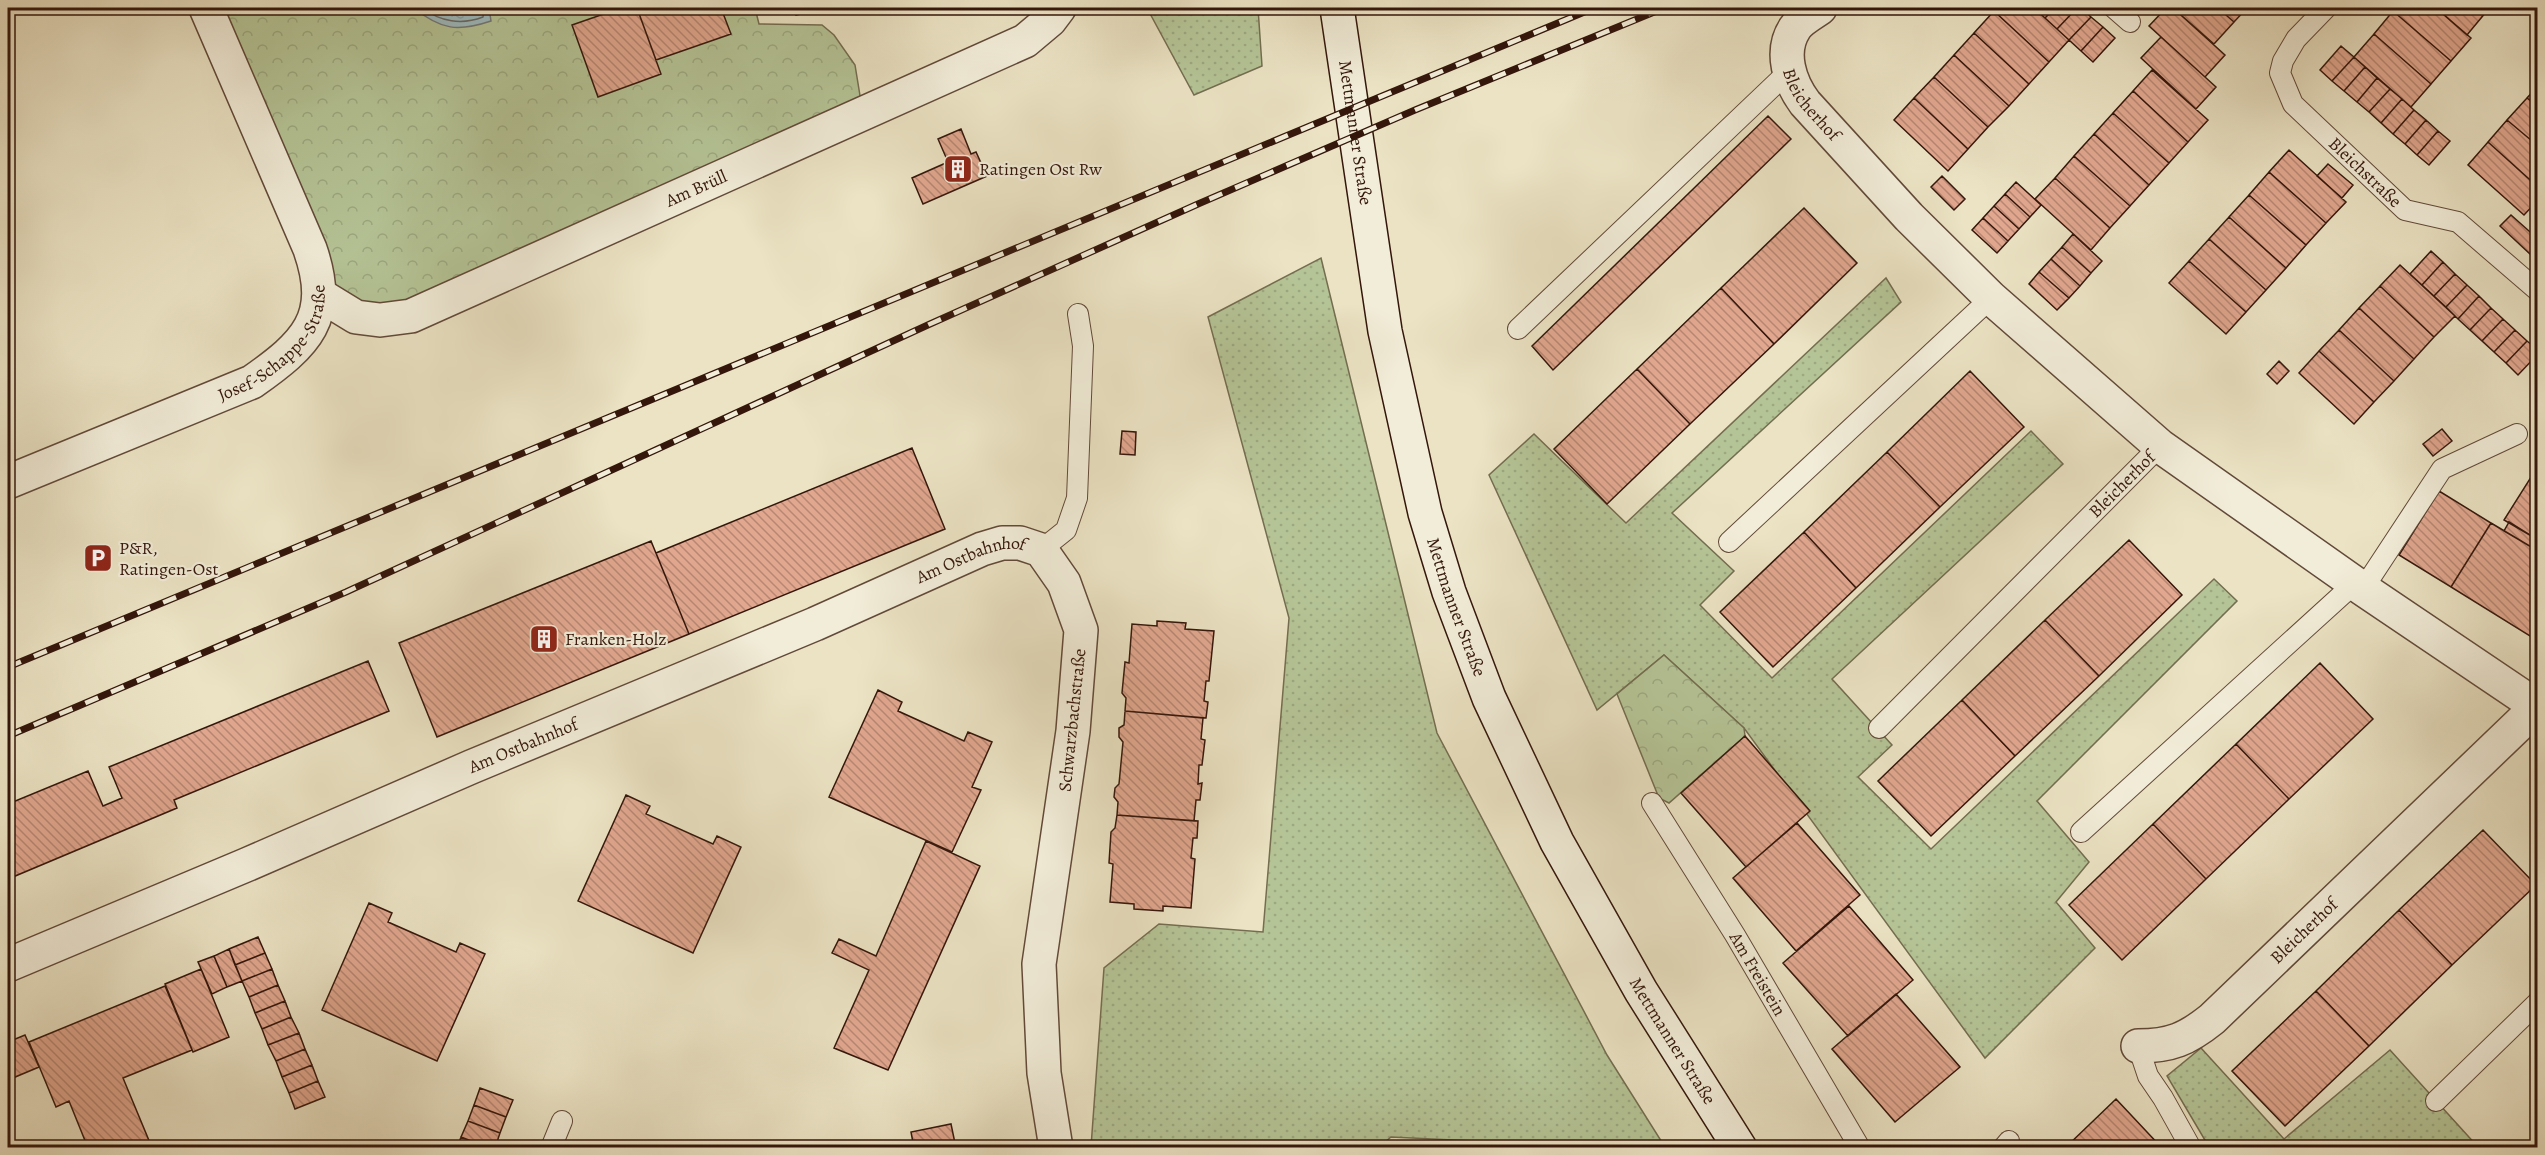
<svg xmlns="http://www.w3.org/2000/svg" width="2545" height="1155" font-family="Alegreya,serif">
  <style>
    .grass { fill: url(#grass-dots); stroke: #746d50; stroke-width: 1.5 }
    .park { fill: url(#park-crowns); stroke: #746d50; stroke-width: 1.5 }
    .water { fill: url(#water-ripples); stroke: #737977; stroke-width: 1.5 }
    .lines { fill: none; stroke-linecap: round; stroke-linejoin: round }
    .shore { stroke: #686865; stroke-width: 1.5 }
    .building { fill: url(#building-back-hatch); stroke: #34160b; stroke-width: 1.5 }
    .lane-casing { stroke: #624939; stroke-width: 22 }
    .street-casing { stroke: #624939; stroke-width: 36 }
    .secondary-casing { stroke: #34160b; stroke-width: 36 }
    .lane { stroke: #f2edd9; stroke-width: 20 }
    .street { stroke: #f2edd9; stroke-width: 33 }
    .secondary { stroke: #f2edd9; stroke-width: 33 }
    .rail-casing { stroke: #34160b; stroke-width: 7 }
    .rail { stroke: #f2edd9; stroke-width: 4.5; stroke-dasharray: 14; stroke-linecap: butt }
    .labels { text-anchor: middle; stroke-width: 4.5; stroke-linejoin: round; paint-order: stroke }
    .street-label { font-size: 18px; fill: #34160b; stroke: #f2edd9 }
    .poi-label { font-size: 18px; fill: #34160b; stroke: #f2edd9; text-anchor: start }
  </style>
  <defs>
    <pattern id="grass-dots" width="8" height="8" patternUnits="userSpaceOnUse" patternTransform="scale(1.5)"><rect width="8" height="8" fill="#b5c496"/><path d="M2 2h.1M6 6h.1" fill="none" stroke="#9ca880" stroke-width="1.8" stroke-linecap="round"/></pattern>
    <pattern id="park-crowns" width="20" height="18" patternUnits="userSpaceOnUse" patternTransform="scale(1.5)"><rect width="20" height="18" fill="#b5c496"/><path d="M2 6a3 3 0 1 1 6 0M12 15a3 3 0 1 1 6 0" fill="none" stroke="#9ca880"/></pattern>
    <pattern id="water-ripples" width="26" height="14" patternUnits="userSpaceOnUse" patternTransform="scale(1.5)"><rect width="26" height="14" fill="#9dbbbf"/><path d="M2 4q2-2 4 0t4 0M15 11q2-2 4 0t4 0" fill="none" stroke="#88a0a3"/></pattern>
    <pattern id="building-back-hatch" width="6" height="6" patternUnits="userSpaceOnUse" patternTransform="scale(1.5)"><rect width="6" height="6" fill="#e1a78f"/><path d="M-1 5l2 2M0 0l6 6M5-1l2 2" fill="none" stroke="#b78773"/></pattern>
  </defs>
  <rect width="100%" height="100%" fill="#ebe3c4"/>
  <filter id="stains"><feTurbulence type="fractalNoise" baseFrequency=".00333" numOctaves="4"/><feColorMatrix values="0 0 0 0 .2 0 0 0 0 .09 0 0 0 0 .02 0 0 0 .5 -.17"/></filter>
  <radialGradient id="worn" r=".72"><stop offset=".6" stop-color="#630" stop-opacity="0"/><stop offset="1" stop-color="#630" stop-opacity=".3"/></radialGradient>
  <path class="grass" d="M 1147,8 L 1258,8 L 1262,66 L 1194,95 Z
    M 1321,258 L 1437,733 L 1607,1055 L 1665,1147 L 1562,1148 L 1560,1145 L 1391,1137 L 1378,1148 L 1091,1147 L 1104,968 L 1159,924 L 1263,932 L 1289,618 L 1208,317 Z
    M 1886,278 L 1901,302 L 1672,513 L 1734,571 L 1700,605 L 1772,678 L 2031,431 L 2063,464 L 1832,679 L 1892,745 L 1858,777 L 1931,849 L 2214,579 L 2237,601 L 2037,801 L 2089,862 L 2056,902 L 2095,948 L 1985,1058 L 1744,728 L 1664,655 L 1597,710 L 1489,475 L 1534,434 L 1626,523 Z
    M 2201,1048 L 2284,1139 L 2390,1050 L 2478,1147 L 2209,1147 L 2167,1076 Z"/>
  <path class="park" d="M 206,8 L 755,8 L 759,24 L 822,25 L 834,35 L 855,65 L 863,114 L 411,316 L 320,295 Z
    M 1664,655 L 1744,728 L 1745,736 L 1669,803 L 1659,798 L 1617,694 Z"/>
  <path class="water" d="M 414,8 L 489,8 L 491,21 C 458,32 441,30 414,8 Z"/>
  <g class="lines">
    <path class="shore" d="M 423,8 C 440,22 462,25 483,17 L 484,8"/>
  </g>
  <path class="building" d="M 621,8 L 637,8 L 661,74 L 598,97 L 572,25 Z
    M 637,8 L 721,8 L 731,34 L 656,60 Z
    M 793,8 L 825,8 L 796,15 Z
    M 1998,8 L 2034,8 L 2069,40 L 2049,62 L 1994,11 Z
    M 2034,8 L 2055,8 L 2045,18 Z
    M 2055,8 L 2077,8 L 2057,29 L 2045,18 Z
    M 2077,8 L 2081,8 L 2091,17 L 2069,40 L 2057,29 Z
    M 2166,8 L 2173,8 L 2225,55 L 2205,77 L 2149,26 Z
    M 2173,8 L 2218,8 L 2234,22 L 2214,44 Z
    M 2218,8 L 2247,8 L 2234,22 Z
    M 2396,8 L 2436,8 L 2471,38 L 2451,61 L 2393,11 Z
    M 2436,8 L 2481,8 L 2486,12 L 2467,35 Z
    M 1994,11 L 2049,62 L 2029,84 L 1974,33 Z
    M 2393,11 L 2451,61 L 2431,84 L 2374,34 Z
    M 2091,17 L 2103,27 L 2081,51 L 2069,40 Z
    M 2103,27 L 2115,38 L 2093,62 L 2081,51 Z
    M 1974,33 L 2029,84 L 2009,106 L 1954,55 Z
    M 2374,34 L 2431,84 L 2411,107 L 2354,57 Z
    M 2161,37 L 2216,87 L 2196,109 L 2141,58 Z
    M 2341,46 L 2354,57 L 2332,81 L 2320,70 Z
    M 1954,55 L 2009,106 L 1988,127 L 1934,77 Z
    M 2354,57 L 2365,67 L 2344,91 L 2332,81 Z
    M 2365,67 L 2377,78 L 2357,102 L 2344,91 Z
    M 2152,70 L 2208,120 L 2188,142 L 2133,91 Z
    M 1934,77 L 1988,127 L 1968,149 L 1914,98 Z
    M 2377,78 L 2390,89 L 2369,112 L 2357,102 Z
    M 2538,86 L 2538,107 L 2527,98 Z
    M 2390,89 L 2402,99 L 2381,123 L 2369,112 Z
    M 2133,91 L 2188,142 L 2169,163 L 2113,113 Z
    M 1914,98 L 1968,149 L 1948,171 L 1894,120 Z
    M 2527,98 L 2538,107 L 2538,146 L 2507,120 Z
    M 2402,99 L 2414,110 L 2393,134 L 2381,123 Z
    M 2414,110 L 2426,120 L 2405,144 L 2393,134 Z
    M 2113,113 L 2169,163 L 2149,185 L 2094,134 Z
    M 1768,116 L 1791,139 L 1553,370 L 1532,346 Z
    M 2426,120 L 2438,131 L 2417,155 L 2405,144 Z
    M 2507,120 L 2538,146 L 2538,187 L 2488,142 Z
    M 961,129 L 971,154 L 976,152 L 987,176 L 923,204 L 912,178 L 948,162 L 938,139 Z
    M 2438,131 L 2450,141 L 2429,165 L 2417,155 Z
    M 2094,134 L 2149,185 L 2130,206 L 2074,156 Z
    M 2488,142 L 2538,187 L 2538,200 L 2524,215 L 2468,165 Z
    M 2289,150 L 2346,202 L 2326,223 L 2269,172 Z
    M 2074,156 L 2130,206 L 2110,228 L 2055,178 Z
    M 2328,164 L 2353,185 L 2342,198 L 2317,176 Z
    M 2269,172 L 2326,223 L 2306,245 L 2249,195 Z
    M 1942,176 L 1965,199 L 1954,210 L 1931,187 Z
    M 2055,178 L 2110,228 L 2091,250 L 2035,199 Z
    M 2016,182 L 2041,205 L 2030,217 L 2005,194 Z
    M 2005,194 L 2030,217 L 2019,229 L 1994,206 Z
    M 2249,195 L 2306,245 L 2286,268 L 2229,217 Z
    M 1994,206 L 2019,229 L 2008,241 L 1983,218 Z
    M 1804,208 L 1857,263 L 1774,344 L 1721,288 Z
    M 2511,215 L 2538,239 L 2538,247 L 2530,254 L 2500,226 Z
    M 2229,217 L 2286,268 L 2266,290 L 2209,239 Z
    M 1983,218 L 2008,241 L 1997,253 L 1972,230 Z
    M 2073,234 L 2102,261 L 2091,273 L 2062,247 Z
    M 2209,239 L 2266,290 L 2246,312 L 2189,261 Z
    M 2062,247 L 2091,273 L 2080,286 L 2051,259 Z
    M 2431,251 L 2443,262 L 2422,285 L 2410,274 Z
    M 2051,259 L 2080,286 L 2069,298 L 2039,272 Z
    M 2189,261 L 2246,312 L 2226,334 L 2169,283 Z
    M 2443,262 L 2455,274 L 2434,296 L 2422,285 Z
    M 2400,265 L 2455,316 L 2434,337 L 2380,286 Z
    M 2039,272 L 2069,298 L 2057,310 L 2029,284 Z
    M 2455,274 L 2467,285 L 2446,307 L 2434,296 Z
    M 2467,285 L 2479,296 L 2458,319 L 2446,307 Z
    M 2380,286 L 2434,337 L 2414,359 L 2359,308 Z
    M 1721,288 L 1774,344 L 1690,424 L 1637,369 Z
    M 2479,296 L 2491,308 L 2470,330 L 2458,319 Z
    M 2359,308 L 2414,359 L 2394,381 L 2339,330 Z
    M 2491,308 L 2503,319 L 2482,341 L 2470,330 Z
    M 2503,319 L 2515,330 L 2494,352 L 2482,341 Z
    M 2339,330 L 2394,381 L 2374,402 L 2319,351 Z
    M 2515,330 L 2527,341 L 2506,363 L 2494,352 Z
    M 2527,341 L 2538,350 L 2538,354 L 2518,375 L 2506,363 Z
    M 2319,351 L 2374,402 L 2354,424 L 2299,373 Z
    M 2279,361 L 2289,371 L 2277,384 L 2267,374 Z
    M 1637,369 L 1690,424 L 1607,504 L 1554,449 Z
    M 1970,371 L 2024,427 L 1940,507 L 1887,452 Z
    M 2442,429 L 2452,441 L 2433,456 L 2423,444 Z
    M 1122,431 L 1136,432 L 1135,455 L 1120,454 Z
    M 912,448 L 945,529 L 689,634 L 656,553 Z
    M 1887,452 L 1940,507 L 1856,588 L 1804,532 Z
    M 2538,466 L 2538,540 L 2504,520 Z
    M 2439,491 L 2491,523 L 2451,587 L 2399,555 Z
    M 2509,522 L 2538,540 L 2538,551 L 2504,531 Z
    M 2491,523 L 2538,551 L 2538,641 L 2451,587 Z
    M 1804,532 L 1856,588 L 1773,667 L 1720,612 Z
    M 2129,540 L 2182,595 L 2099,676 L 2045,620 Z
    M 651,541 L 689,634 L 437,737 L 399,643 Z
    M 2045,620 L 2099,676 L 2015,756 L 1962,700 Z
    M 1157,621 L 1186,623 L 1185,629 L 1214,631 L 1209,681 L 1206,681 L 1204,701 L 1208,702 L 1206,718 L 1125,711 L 1126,698 L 1122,693 L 1125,662 L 1129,663 L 1132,624 L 1157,626 Z
    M 368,661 L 389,711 L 174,800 L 177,808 L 8,879 L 8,804 L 88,771 L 103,806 L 122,798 L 109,767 Z
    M 2320,663 L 2373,719 L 2289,799 L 2236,744 Z
    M 878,690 L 902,702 L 898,711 L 964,741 L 968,732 L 992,742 L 972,787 L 981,790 L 952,852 L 829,797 Z
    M 1962,700 L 2015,756 L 1931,836 L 1878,781 Z
    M 1125,711 L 1203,718 L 1201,739 L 1205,740 L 1202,765 L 1199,765 L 1198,784 L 1202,783 L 1200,800 L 1196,800 L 1194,821 L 1117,815 L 1118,802 L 1114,797 L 1115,788 L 1119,784 L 1123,742 L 1119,737 L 1119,728 L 1124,725 Z
    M 1745,736 L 1810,811 L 1746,867 L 1681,793 Z
    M 2236,744 L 2289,799 L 2206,879 L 2153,824 Z
    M 626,795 L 650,806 L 646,814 L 713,844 L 717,836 L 741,847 L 693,953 L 578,901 Z
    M 1117,815 L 1198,821 L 1197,838 L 1193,838 L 1191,858 L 1195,859 L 1191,908 L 1163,906 L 1163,911 L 1134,909 L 1134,904 L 1110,902 L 1113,864 L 1109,863 L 1111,832 L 1115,828 Z
    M 1797,823 L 1860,895 L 1796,951 L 1733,878 Z
    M 2153,824 L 2206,879 L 2122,960 L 2069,905 Z
    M 2483,830 L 2536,885 L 2452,965 L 2399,910 Z
    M 926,841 L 980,866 L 888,1070 L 834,1048 L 869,970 L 832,953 L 839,939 L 876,956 Z
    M 369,903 L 392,913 L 388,922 L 456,952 L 460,943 L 485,954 L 437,1061 L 322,1010 Z
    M 1849,906 L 1913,980 L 1848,1036 L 1783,963 Z
    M 2399,910 L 2452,965 L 2369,1046 L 2316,991 Z
    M 258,937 L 265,953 L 235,965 L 229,949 Z
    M 229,949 L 242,981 L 227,987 L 214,956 Z
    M 265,953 L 272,969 L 242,981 L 235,965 Z
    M 214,956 L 227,987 L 212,994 L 198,962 Z
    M 201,969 L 229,1037 L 193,1052 L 165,984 Z
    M 272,969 L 278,985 L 249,997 L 242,981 Z
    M 278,985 L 285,1001 L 255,1013 L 249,997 Z
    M 165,986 L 192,1050 L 123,1078 L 150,1143 L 140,1148 L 88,1148 L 69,1101 L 56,1107 L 29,1042 Z
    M 2316,991 L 2369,1046 L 2285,1126 L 2232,1071 Z
    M 1896,994 L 1960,1067 L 1895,1122 L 1832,1049 Z
    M 285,1001 L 291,1017 L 262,1029 L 255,1013 Z
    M 291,1017 L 299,1033 L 268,1045 L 262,1029 Z
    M 299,1033 L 305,1049 L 276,1061 L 268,1045 Z
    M 25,1035 L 39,1067 L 8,1080 L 8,1042 Z
    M 305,1049 L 312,1065 L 282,1077 L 276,1061 Z
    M 312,1065 L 318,1081 L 289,1093 L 282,1077 Z
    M 318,1081 L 325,1097 L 295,1109 L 289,1093 Z
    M 480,1088 L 513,1100 L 506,1117 L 474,1105 Z
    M 2116,1099 L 2162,1148 L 2065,1148 Z
    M 474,1105 L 506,1117 L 500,1133 L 468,1121 Z
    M 468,1121 L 500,1133 L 495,1148 L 489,1148 L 461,1137 Z
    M 951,1124 L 956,1148 L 914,1148 L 911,1132 Z
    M 461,1137 L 489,1148 L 457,1148 Z"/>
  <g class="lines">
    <g class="lane-casing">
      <g id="lane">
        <path d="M 2114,8 L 2130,22"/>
        <path id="s1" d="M 2326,8 L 2296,39 L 2283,61 L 2280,73 L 2293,104 L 2405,210 L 2458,222 L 2538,291"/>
        <path d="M 1518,329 L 1788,72"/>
        <path d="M 1729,542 L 1991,298"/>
        <path d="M 1041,550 L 1066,530 L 1077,498 L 1083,346 L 1078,314"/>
        <path d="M 2363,589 L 2442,469 L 2517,434"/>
        <path id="s2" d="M 1879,728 L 2160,446"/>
        <path id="s3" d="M 1652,803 L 1735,935 L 1860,1148"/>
        <path d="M 2081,832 L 2355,583"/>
        <path d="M 2138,1046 L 2148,1076 L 2163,1098 L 2191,1148"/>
        <path d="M 2436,1101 L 2538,1002"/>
        <path d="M 551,1148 L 562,1121"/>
        <path d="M 2003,1148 L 2009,1141"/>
      </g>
    </g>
    <g class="street-casing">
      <g id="street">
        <path id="s4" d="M 1820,8 C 1813,13 1800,20 1795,28 C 1779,52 1790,83 1805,103 L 1909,217 L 1991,298 L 2160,446 L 2363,589 L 2538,707"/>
        <path id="s5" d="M 320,295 L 356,317 L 380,320 L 411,316 L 1025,41 L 1050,20 L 1059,8"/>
        <path id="s6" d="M 8,482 L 252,382 C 306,344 334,318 310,249 L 206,8"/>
        <path id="s7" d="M 8,965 L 246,865 L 471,767 L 815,624 L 982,549 L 1002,543 L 1020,543 L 1041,550 L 1064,583 L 1081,630 L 1073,731 L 1039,964 L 1044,1073 L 1056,1148"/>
        <path id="s8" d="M 2138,1046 C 2171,1046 2187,1039 2212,1019 L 2537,707"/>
      </g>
    </g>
    <g class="secondary-casing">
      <g id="secondary">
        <path id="s9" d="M 1337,8 L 1385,331 L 1425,513 L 1449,592 L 1489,698 L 1557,842 L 1641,991 L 1740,1148"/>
      </g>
    </g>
    <use href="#lane" class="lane"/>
    <use href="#street" class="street"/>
    <use href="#secondary" class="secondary"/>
    <g class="rail-casing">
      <path id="rail" d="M 8,667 L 1594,8
        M 8,736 L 346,592 L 930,324 L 1198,204 L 1415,110 L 1664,8"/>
    </g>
    <use href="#rail" class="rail"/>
  </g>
  <defs>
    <g id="building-square" transform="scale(1.5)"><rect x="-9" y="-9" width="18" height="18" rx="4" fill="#8f2418" stroke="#f2edd9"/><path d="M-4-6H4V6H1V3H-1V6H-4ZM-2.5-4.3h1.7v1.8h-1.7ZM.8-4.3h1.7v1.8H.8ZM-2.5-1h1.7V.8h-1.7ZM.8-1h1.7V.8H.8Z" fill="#fff"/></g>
    <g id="parking-square" transform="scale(1.5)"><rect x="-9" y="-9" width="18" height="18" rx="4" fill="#8f2418" stroke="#f2edd9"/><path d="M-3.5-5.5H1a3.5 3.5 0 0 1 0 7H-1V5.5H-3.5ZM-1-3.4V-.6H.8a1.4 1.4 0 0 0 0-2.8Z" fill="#fff"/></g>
  </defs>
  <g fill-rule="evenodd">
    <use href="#building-square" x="958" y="169"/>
    <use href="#parking-square" x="98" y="558"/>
    <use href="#building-square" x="544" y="639"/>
  </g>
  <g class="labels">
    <g class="street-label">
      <text dy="6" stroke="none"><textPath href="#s4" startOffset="117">Bleicherhof</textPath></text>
      <text dy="6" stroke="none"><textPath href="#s9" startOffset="126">Mettmanner Straße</textPath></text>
      <text dy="6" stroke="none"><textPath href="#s1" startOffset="214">Bleichstraße</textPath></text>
      <text dy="6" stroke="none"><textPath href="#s5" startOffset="410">Am Brüll</textPath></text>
      <text dy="6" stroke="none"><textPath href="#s6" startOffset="308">Josef-Schappe-Straße</textPath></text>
      <text dy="6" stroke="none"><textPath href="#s2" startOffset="344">Bleicherhof</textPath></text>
      <text dy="6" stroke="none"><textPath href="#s7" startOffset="1046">Am Ostbahnhof</textPath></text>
      <text dy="6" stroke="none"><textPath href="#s9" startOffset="612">Mettmanner Straße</textPath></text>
      <text transform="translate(1072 720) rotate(-84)" y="6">Schwarzbachstraße</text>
      <text dy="6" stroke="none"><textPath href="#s7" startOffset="560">Am Ostbahnhof</textPath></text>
      <text dy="6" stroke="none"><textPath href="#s8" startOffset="208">Bleicherhof</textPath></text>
      <text dy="6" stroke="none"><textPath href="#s3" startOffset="201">Am Freistein</textPath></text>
      <text dy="6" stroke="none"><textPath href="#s9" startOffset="1098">Mettmanner Straße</textPath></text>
    </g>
    <g class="poi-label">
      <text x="979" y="175">Ratingen Ost Rw</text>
      <text x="119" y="554">P&amp;R,<tspan x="119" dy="21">Ratingen-Ost</tspan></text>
      <text x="565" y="645">Franken-Holz</text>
    </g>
  </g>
  <rect width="2545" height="1155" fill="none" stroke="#ebe3c4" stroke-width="30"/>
  <rect x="9" y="9" width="2527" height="1137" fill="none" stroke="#34160b" stroke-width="3"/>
  <rect x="15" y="15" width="2515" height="1125" fill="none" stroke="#34160b" stroke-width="1.5"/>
  <rect width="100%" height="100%" filter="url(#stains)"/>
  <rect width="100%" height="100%" fill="url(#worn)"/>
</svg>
